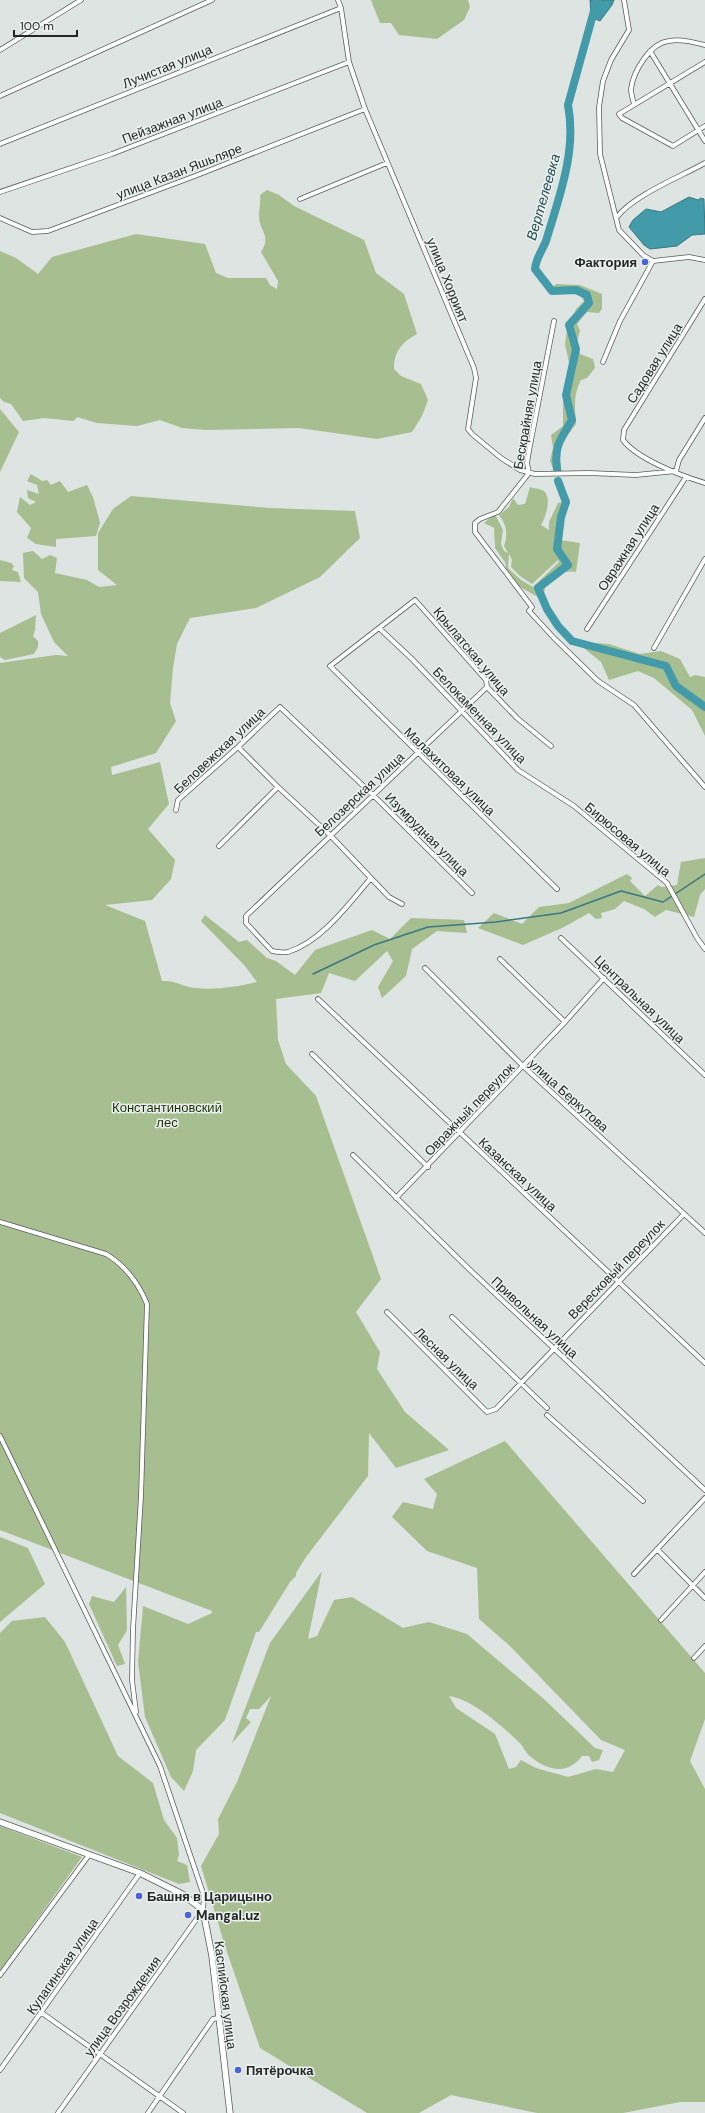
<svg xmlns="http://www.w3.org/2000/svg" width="705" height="2113" font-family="'DM Sans',sans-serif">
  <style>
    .green { fill: #a6be90; fill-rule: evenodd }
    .water { fill: #439aa9; stroke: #3a7882 }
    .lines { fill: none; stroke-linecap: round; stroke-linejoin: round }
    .stream { stroke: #3a7882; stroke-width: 1.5 }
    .river { stroke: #439aa9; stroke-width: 8 }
    .street-casing { stroke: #575d5b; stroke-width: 5.5 }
    .secondary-casing { stroke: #575d5b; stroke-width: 7 }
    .street { stroke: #fff; stroke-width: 4 }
    .secondary { stroke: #fff; stroke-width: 5.5 }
    .poi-dot { fill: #4b63d7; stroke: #eaf1ee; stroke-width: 1.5 }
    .labels { text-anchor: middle; stroke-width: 3; stroke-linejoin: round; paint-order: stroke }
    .street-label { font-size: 13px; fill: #242726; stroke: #eaf1ee }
    .poi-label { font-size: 13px; font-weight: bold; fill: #242726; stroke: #eaf1ee; text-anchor: start }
    .park-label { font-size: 13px; fill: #1d3005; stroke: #eaf1ee }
    .water-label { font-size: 14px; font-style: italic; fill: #244c53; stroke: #eaf1ee }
  </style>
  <rect width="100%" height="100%" fill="#dde4e1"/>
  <path class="green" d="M 371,0 L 468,0 L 470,7 L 464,20 L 437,39 L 399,35 L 391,23 L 380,23 Z
    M 267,190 L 279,195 L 294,206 L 364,240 L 376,273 L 404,294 L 417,334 C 403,341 393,352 394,369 L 401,376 L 421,384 L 428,400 L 422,416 L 412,432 L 377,439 L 299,428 L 206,430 L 182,428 L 160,420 L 137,426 L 97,423 L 77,417 L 74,421 L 44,418 L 23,421 L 11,404 L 4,402 L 0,398 L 0,251 L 16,258 L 38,274 L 52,257 L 136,234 L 205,244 L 216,273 L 228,278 L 266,278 L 270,285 L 277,289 L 278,281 L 261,252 C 272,235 259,231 259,216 C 259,208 261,203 260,195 Z
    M 556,284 L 580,285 L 602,294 L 602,309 L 599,313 L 587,312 L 577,324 L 580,330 L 577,342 L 580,354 L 593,359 L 595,368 L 587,378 L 581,380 C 573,394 575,408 576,424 C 563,441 556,450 562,472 L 555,473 L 550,461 L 553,448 L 551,435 L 563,426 L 563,397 L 571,372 L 565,344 L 567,331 L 576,309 L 584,301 L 579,294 L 563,294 L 552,287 Z
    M 0,409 L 19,432 L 0,472 Z
    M 31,474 L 42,481 L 47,480 L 51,485 L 60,481 L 68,492 L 87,485 L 93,497 L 100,523 L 96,536 L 56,539 L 56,547 L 36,544 L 27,538 L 31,528 L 17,512 L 20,497 L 30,505 L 36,502 L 28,498 L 27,490 L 39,494 L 37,485 L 27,481 Z
    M 554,478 L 561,478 L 569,502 L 560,524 L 560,540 L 580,543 L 576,572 C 566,570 550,574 546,585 C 544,589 544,596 543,600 L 515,584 L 507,572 L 505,562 L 495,548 L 494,528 L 484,523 L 495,514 L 503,530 L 501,544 L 504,551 L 508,553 L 504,546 C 508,534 507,526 499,515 L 509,507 L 513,498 L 518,505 L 525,504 L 530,487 C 534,489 538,488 542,490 C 553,495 546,517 541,525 L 549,530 L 549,522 L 558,503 L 563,502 ZM 509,554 L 512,560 L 511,567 L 520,576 L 532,584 L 558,560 L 559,562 L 533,587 L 521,580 L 508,568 Z
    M 131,496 L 269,508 L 355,511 L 360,538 L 320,577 L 256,608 L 190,618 L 177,644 L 173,668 L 170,703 L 176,721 L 156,753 L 111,767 L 112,775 L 160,762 L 169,804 L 148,829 L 175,860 L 171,879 L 152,900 L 105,905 L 145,921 L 162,981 C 176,980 183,987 195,988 C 215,990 238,987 257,982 L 245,966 L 201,921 L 205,915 L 239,942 L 247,940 L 267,958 L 276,961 L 295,975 L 315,950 L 372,930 L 390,939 L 411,918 L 464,920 L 467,933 L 437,931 L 412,949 L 406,976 L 382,998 L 378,987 L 393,961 L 387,951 L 355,981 L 329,973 L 321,993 L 276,999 L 278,1040 L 286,1064 L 316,1096 L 381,1279 L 356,1312 L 380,1352 L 377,1369 L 405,1412 L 449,1450 L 396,1468 L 369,1433 L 368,1476 L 306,1557 L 296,1573 L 296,1576 L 290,1582 L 259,1632 L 256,1632 L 225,1720 L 196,1750 L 193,1771 L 184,1791 L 171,1777 L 145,1717 L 138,1662 L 143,1606 L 188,1624 L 212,1613 L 212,1611 L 0,1530 L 0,663 L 56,655 L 68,656 L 54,642 L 41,614 L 38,592 L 24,578 L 23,553 L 33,551 L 42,559 L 50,555 L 57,558 L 55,573 L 87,580 L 99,587 L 117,585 L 98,570 L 98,533 L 113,509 Z
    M 0,560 L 11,563 L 14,566 L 12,570 L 18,572 L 21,582 L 0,581 Z
    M 36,615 L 35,630 L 33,636 L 38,641 L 38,647 L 34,654 L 5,660 L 0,657 L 0,633 Z
    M 585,642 L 609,644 L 640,654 L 661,651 L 680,659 L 690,677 L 695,675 L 705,677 L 705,736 L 692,710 L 654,678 L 638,671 L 609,680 L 601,662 L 580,645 Z
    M 705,858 L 705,889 L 700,895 L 694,917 L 666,910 L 655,917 L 644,909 L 624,901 L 615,909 L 601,913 L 602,918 L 596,919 L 589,913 L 562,928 L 523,945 L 478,928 L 494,913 L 522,924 L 539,907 L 569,903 L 627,874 L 632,878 L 630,881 L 645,896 L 658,885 L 662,887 L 677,885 L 681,862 Z
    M 505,1441 L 705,1673 L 705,1719 L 690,1761 L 705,1789 L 705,2102 L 680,2102 L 623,2113 L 537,2113 L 451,2095 L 419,2113 L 367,2113 L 260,2048 L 225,1946 L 201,1866 L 219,1834 L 218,1819 L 237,1782 L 271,1696 L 259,1709 L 250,1709 L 246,1718 L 251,1722 L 232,1743 L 270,1643 L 322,1571 L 308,1639 L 317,1636 L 334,1600 L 352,1597 L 403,1628 L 429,1622 L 467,1634 L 545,1700 L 595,1748 L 603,1750 L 599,1760 L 592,1762 L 589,1756 L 582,1756 C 568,1775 548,1771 531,1757 C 526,1754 524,1747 520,1743 C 502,1726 472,1699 449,1696 L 456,1708 L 495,1734 L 509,1769 L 516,1767 L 521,1760 L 536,1768 L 568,1777 L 596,1769 L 613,1772 L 625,1750 L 601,1740 L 510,1646 L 479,1619 L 477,1568 L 427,1551 L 392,1517 L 403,1502 L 433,1509 L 437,1494 L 424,1479 Z
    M 0,1537 L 28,1548 L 45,1584 L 0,1622 Z
    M 126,1587 L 127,1630 L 118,1645 L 125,1664 L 117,1666 L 89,1604 L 92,1596 L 114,1602 Z
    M 45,1617 L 65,1642 L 118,1756 L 153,1783 L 164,1820 L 177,1838 L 179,1855 L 177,1861 L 187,1865 L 190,1882 L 179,1884 L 0,1813 L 0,1633 L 12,1621 Z
    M 0,1826 L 82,1857 L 0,1971 Z"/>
  <path class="water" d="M 590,0 L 614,0 L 612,5 L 600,21 L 591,17 Z
    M 689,197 L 698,200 L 701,198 L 704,199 L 705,234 L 692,235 L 677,246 L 650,249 L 644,245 L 629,227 L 633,220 L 646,209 L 661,212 Z"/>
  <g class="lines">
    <path class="stream" d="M 313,974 L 374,945 L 428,927 L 496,922 L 561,913 L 621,891 L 663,902 L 705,874"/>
    <path class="river" d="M 557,469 C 554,446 560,440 572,420 L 566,395 L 576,349 L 569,325 L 589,303 L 587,295 L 576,290 L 552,291 L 535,269 C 536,258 542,251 546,241 C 559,197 577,151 568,105 L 597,0
      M 558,481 L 566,502 L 561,517 L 557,549 L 568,565 L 538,588 L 547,609 L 558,626 L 572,641 L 666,666 L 676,686 L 705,707"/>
    <g class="street-casing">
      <path id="street" d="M 338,0 L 341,8 L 349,62 L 365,109 L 474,368 L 476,378 L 468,429 L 472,434 L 501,458 L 520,470 L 535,474 L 589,473 L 636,475 L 676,471 L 679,460 L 705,418
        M 624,0 L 629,30 L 611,60 L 603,81 L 599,107 L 600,154 L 619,230 L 643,255 L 653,261
        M 0,50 L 81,0
        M 650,51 L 705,141
        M 705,62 L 619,114 L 622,118 L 673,146 L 705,126
        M 0,96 L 212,0
        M 634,104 C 633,100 631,94 631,89 C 633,72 650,43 669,41 C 681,39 693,42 705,45
        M 0,144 L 341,8
        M 0,192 L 112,154 L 349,62
        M 300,199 L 387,163
        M 617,217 C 634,195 680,177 705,163
        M 0,218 L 32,232 L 48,231 L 195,176 L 365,109
        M 705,299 L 624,430 L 623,440 C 637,459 682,476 705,483
        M 554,321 L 529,451 L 527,463 L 529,473 L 498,512 L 480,519 L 475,523 L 475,532 L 532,607 L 529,611 L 554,638 L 598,681 L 634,705 L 705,787
        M 603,362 L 620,321 L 653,261 L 689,257 L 705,260
        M 379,628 L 412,659 L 518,770 L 574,806 L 667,883 L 697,938 L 705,949
        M 587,629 L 686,477
        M 654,648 L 705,559
        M 551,746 L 517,718 L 487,687 L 486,680 L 415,600 L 330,666 L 557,889
        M 238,747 L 278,787 L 330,835 L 389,897 L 402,904
        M 176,810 L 178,800 L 238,747 L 280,707 L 374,796 L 472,893
        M 219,846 L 278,787
        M 371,878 C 348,905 322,941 288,952 C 283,953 277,952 272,951 L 246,923 L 246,916 L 487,687
        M 561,938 L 705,1075
        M 500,959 L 565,1022
        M 425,968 L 523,1066 L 705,1233
        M 318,999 L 705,1363
        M 312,1054 L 428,1167
        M 353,1155 L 469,1269 L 705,1490
        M 396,1198 L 565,1022 L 604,978
        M 0,1222 L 106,1254 C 126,1266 138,1282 147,1304 L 141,1496 L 133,1629 L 132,1680 L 136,1712
        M 387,1312 L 487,1412 L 496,1409 L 684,1214
        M 452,1317 L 547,1408
        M 547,1415 L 643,1501
        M 0,1436 L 160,1766 L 204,1896 L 203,1910 L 58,2113
        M 657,1549 L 705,1598
        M 634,1574 L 705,1498
        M 661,1620 L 705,1572
        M 694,1658 L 705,1646
        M 0,1975 L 89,1855
        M 42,2013 L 183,2113
        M 0,2070 L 140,1873
        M 148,2113 L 213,2019 L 218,2018"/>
    </g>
    <g class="secondary-casing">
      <path id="secondary" d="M 0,1822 L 140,1873 L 182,1894 L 203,1910 L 212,1956 L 230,2113"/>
    </g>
    <use href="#street" class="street"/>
    <use href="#secondary" class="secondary"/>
  </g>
  <g class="poi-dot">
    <circle cx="645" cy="262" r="4"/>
    <circle cx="139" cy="1896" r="4"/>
    <circle cx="188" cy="1915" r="4"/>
    <circle cx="238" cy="2070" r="4"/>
  </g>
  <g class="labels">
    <g class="street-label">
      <text transform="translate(167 66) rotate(-22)" y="5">Лучистая улица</text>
      <text transform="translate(172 120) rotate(-21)" y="5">Пейзажная улица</text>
      <text transform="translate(179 171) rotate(-21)" y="5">улица Казан Яшьляре</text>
      <text transform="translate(448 280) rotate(68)" y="5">улица Хоррият</text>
      <text transform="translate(654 363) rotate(-58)" y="5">Садовая улица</text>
      <text transform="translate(527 415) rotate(-80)" y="5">Бескрайняя улица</text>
      <text transform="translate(628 547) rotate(-57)" y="5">Овражная улица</text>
      <text transform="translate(472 651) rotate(50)" y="5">Крылатская улица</text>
      <text transform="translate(480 715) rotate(46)" y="5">Белокаменная улица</text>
      <text transform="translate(219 750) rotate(-43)" y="5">Беловежская улица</text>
      <text transform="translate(450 771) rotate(44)" y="5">Малахитовая улица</text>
      <text transform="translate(359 794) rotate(-43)" y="5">Белозерская улица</text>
      <text transform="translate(427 834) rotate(45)" y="5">Изумрудная улица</text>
      <text transform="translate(628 839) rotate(40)" y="5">Бирюсовая улица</text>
      <text transform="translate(640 999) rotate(44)" y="5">Центральная улица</text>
      <text transform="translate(569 1095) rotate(42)" y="5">улица Беркутова</text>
      <text transform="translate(469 1109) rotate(-46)" y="5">Овражный переулок</text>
      <text transform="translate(518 1174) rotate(43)" y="5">Казанская улица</text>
      <text transform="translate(616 1269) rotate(-46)" y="5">Вересковый переулок</text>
      <text transform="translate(535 1317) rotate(43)" y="5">Привольная улица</text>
      <text transform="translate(447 1358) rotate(44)" y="5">Лесная улица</text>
      <text transform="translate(62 1966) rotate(-55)" y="5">Кулагинская улица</text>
      <text transform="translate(226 1995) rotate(83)" y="5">Каспийская улица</text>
      <text transform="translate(122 2006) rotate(-54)" y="5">улица Возрождения</text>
    </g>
    <g class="poi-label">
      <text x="637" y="267" text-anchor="end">Фактория</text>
      <text x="147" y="1901">Башня в Царицыно</text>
      <text x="196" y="1920">Mangal.uz</text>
      <text x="246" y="2075">Пятёрочка</text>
    </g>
    <g class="park-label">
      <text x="167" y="1112">Константиновский<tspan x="167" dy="15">лес</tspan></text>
    </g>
    <g class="water-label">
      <text transform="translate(543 197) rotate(-74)" y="5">Вертелеевка</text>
    </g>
  </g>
  <path d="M14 30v6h63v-6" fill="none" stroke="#242726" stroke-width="2"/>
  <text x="20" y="30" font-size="12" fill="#242726" stroke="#eaf1ee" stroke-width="3" paint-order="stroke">100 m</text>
</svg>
